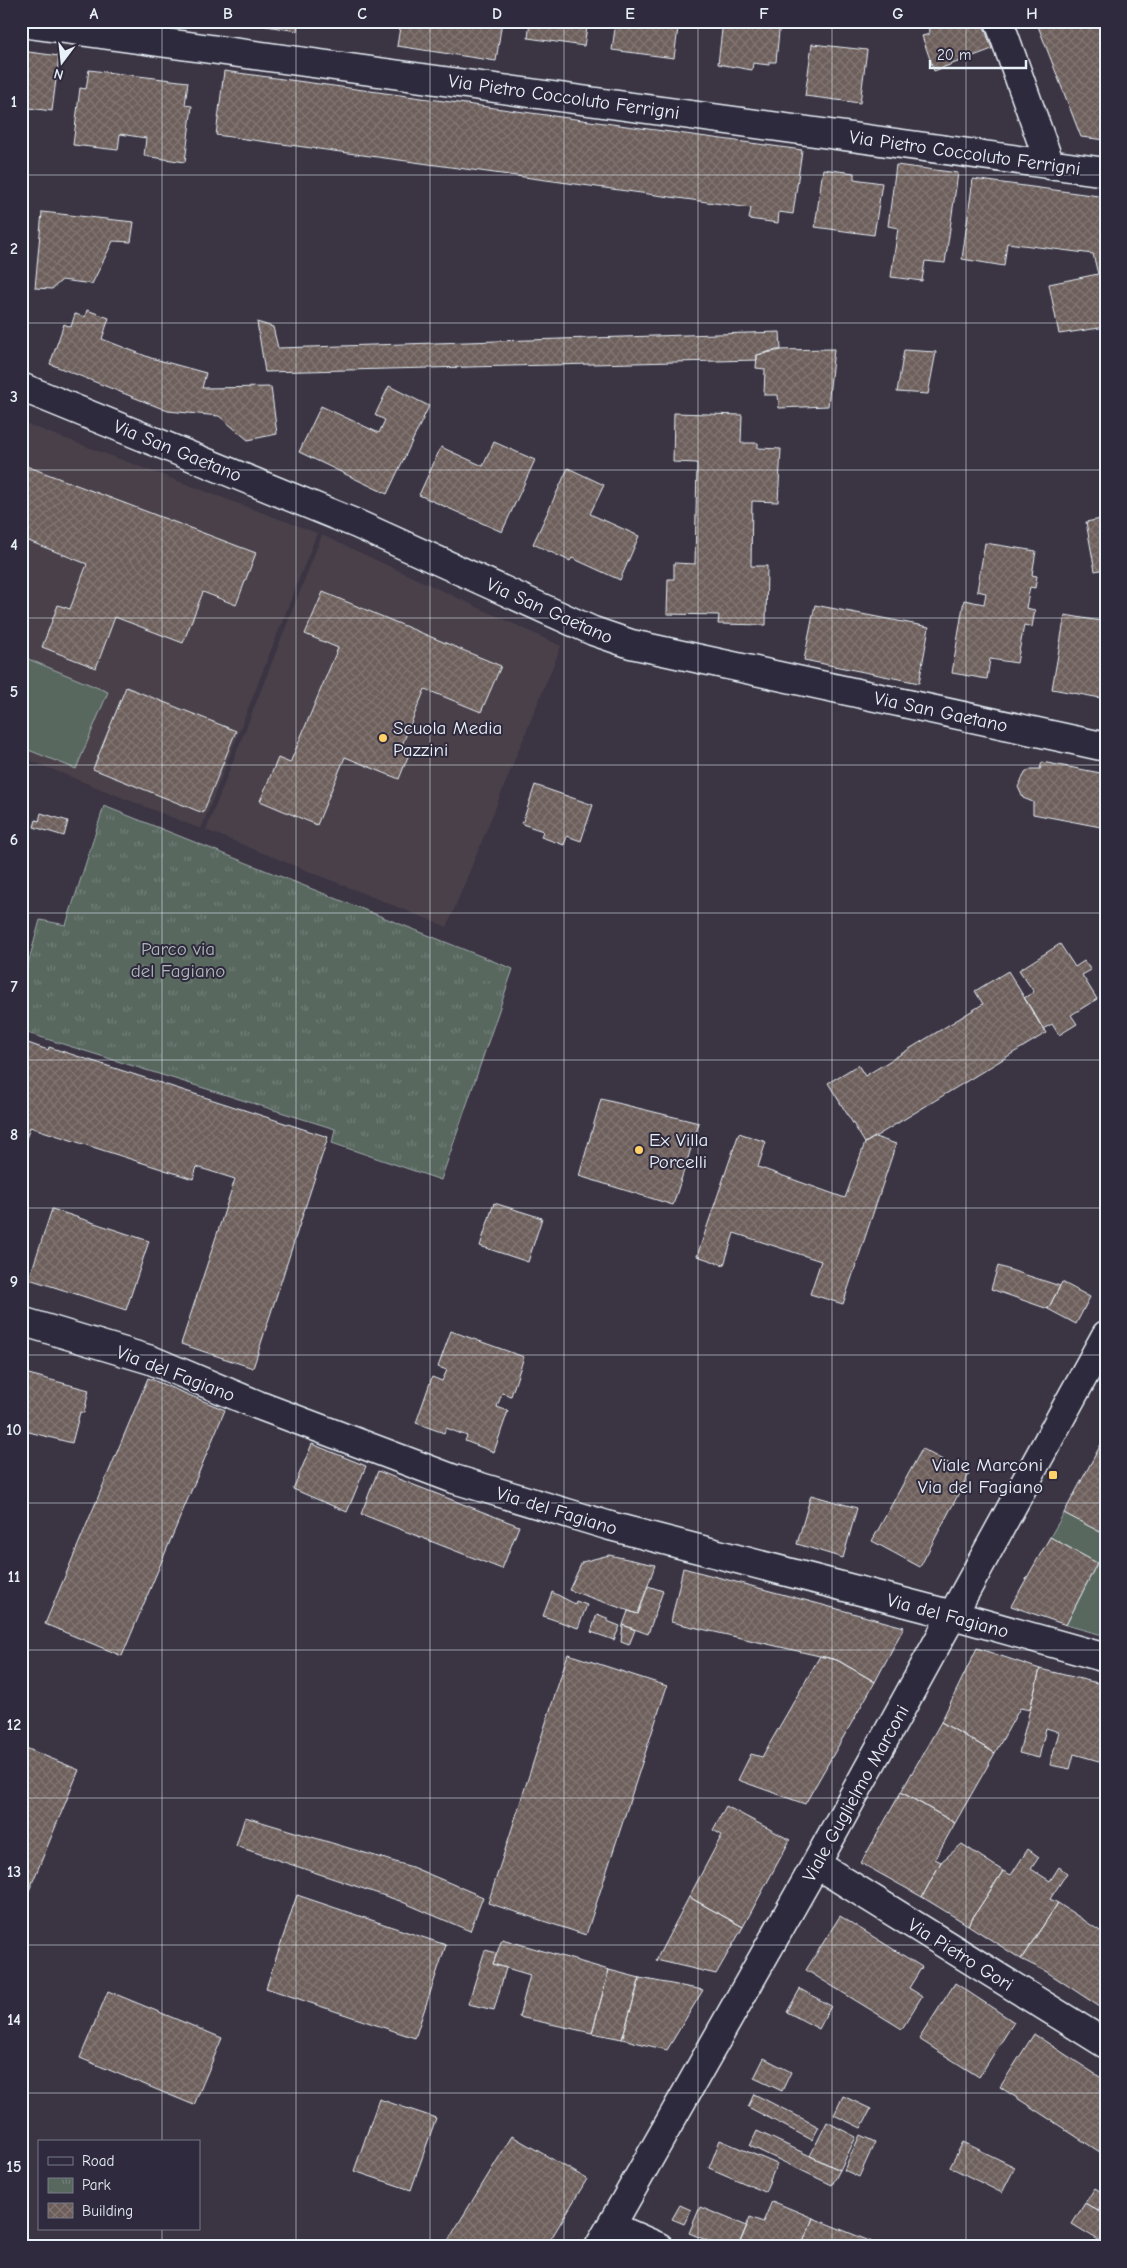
<svg xmlns="http://www.w3.org/2000/svg" width="1127" height="2268" font-family="'Comic Neue',sans-serif">
  <style>
    .built { fill: #4a414a }
    .park { fill: url(#park-tufts); stroke: #a0acac }
    .garden { fill: #59685f; stroke: #a0acac }
    .building { fill: url(#building-cross-hatch); stroke: #e8f1f8 }
    .lines { fill: none; stroke-linecap: round; stroke-linejoin: round }
    .minor-casing { stroke: #e8f1f8; stroke-width: 31 }
    .minor { stroke: #2f2a3d; stroke-width: 28 }
    .grid { fill: none; stroke: #e8f1f8; stroke-width: 1; stroke-opacity: 0.55 }
    .poi-dot { fill: #ffd166; stroke: #2f2a3d; stroke-width: 2 }
    .labels { text-anchor: middle; stroke-width: 4; stroke-linejoin: round; paint-order: stroke }
    .street-label { font-size: 19px; fill: #e8f1f8; stroke: #2f2a3d }
    .poi-label { font-size: 19px; fill: #e8f1f8; stroke: #2f2a3d; text-anchor: start }
    .park-label { font-size: 19px; fill: #afbabb; stroke: #2f2a3d }
    .neatline { fill: none; stroke: #e8f1f8; stroke-width: 2 }
    .grid-label { font-size: 16px; text-anchor: middle; font-weight: bold; fill: #e8f1f8 }
  </style>
  <defs>
    <pattern id="park-tufts" width="24" height="20" patternUnits="userSpaceOnUse" patternTransform="scale(1.25)"><rect width="24" height="20" fill="#59685f"/><path d="M3 7l-1-3M5 7V3M7 7l1-3M15 17l-1-3M17 17v-4M19 17l1-3" fill="none" stroke="#717e77"/></pattern>
    <pattern id="building-cross-hatch" width="8" height="8" patternUnits="userSpaceOnUse" patternTransform="scale(1.25)"><rect width="8" height="8" fill="#6d5e5b"/><path d="M0 0l8 8M0 8l8-8" fill="none" stroke="#827673"/></pattern>
  </defs>
  <rect width="100%" height="100%" fill="#3b3443"/>
  <filter id="ink" filterUnits="userSpaceOnUse"><feTurbulence type="fractalNoise" baseFrequency=".02" numOctaves="2"/><feDisplacementMap in="SourceGraphic" scale="10" xChannelSelector="R" yChannelSelector="G"/><feConvolveMatrix kernelMatrix="1 2 1 2 8 2 1 2 1" color-interpolation-filters="sRGB"/></filter>
  <g filter="url(#ink)">
    <path class="built" d="M 21,422 L 317,533 L 201,829 L 21,757 Z
      M 322,535 L 561,646 L 447,927 L 206,830 Z"/>
    <path class="park" d="M 104,806 L 513,969 L 441,1180 L 332,1143 L 335,1129 L 21,1031 L 21,989 L 40,920 L 66,925 Z"/>
    <path class="garden" d="M 21,656 L 108,692 L 76,769 L 21,747 Z
      M 1064,1513 L 1106,1535 L 1106,1636 L 1066,1625 L 1097,1563 L 1050,1537 Z"/>
    <path class="building" d="M 236,21 L 298,21 L 297,31 Z
      M 401,21 L 502,21 L 496,61 L 397,46 Z
      M 530,21 L 588,21 L 584,46 L 528,38 Z
      M 616,21 L 679,21 L 674,58 L 612,50 Z
      M 723,21 L 780,21 L 776,62 L 769,62 L 769,65 L 753,63 L 752,70 L 718,64 Z
      M 937,21 L 982,21 L 992,49 L 934,71 L 922,36 L 930,34 L 927,24 Z
      M 1036,21 L 1099,21 L 1106,42 L 1106,140 L 1081,137 Z
      M 812,44 L 867,50 L 860,103 L 805,96 Z
      M 21,51 L 59,56 L 52,111 L 21,107 Z
      M 89,70 L 188,82 L 185,105 L 192,106 L 185,162 L 144,156 L 146,138 L 120,134 L 118,150 L 73,145 L 80,88 L 86,89 Z
      M 224,71 L 802,150 L 793,214 L 779,212 L 778,223 L 749,219 L 751,208 L 216,135 Z
      M 896,165 L 958,173 L 945,263 L 925,261 L 922,281 L 891,277 L 898,228 L 888,226 Z
      M 823,169 L 854,173 L 854,179 L 882,183 L 874,235 L 815,227 Z
      M 973,179 L 1106,197 L 1106,327 L 1059,334 L 1049,284 L 1098,274 L 1093,254 L 1007,243 L 1004,266 L 962,259 Z
      M 42,212 L 134,222 L 131,242 L 113,241 L 92,284 L 62,280 L 52,289 L 35,288 Z
      M 87,310 L 109,318 L 102,339 L 151,358 L 206,373 L 202,388 L 271,387 L 277,434 L 248,440 L 219,416 L 168,411 L 50,364 L 64,324 L 71,327 L 75,314 L 85,317 Z
      M 257,322 L 273,327 L 278,348 L 780,332 L 781,350 L 757,355 L 757,360 L 265,372 Z
      M 834,349 L 828,406 L 779,408 L 778,395 L 764,395 L 765,369 L 756,368 L 757,355 L 775,350 Z
      M 904,350 L 936,352 L 928,394 L 897,392 Z
      M 389,386 L 429,406 L 387,494 L 299,452 L 321,406 L 379,433 L 385,420 L 375,415 Z
      M 674,413 L 742,415 L 741,443 L 758,443 L 758,448 L 781,449 L 778,502 L 752,501 L 751,566 L 767,566 L 766,625 L 718,624 L 719,615 L 667,614 L 668,579 L 674,579 L 674,563 L 695,564 L 697,463 L 673,462 Z
      M 494,442 L 535,460 L 502,532 L 419,495 L 441,447 L 483,466 Z
      M 21,464 L 256,553 L 236,605 L 203,592 L 183,643 L 115,617 L 96,668 L 42,647 L 58,605 L 70,609 L 87,564 L 21,538 Z
      M 568,468 L 604,485 L 590,514 L 639,536 L 620,580 L 572,558 L 570,561 L 533,544 Z
      M 1106,518 L 1106,569 L 1095,571 L 1086,522 Z
      M 985,543 L 1036,551 L 1032,575 L 1037,576 L 1035,588 L 1030,587 L 1026,608 L 1035,610 L 1032,627 L 1024,625 L 1017,663 L 990,659 L 987,679 L 952,673 L 964,600 L 984,604 L 986,593 L 977,591 Z
      M 323,592 L 501,666 L 481,712 L 425,689 L 402,745 L 411,749 L 399,779 L 345,757 L 317,825 L 260,801 L 278,758 L 290,763 L 338,648 L 305,634 Z
      M 815,605 L 929,627 L 919,683 L 804,660 Z
      M 1065,615 L 1106,622 L 1106,699 L 1052,689 Z
      M 126,687 L 236,731 L 203,813 L 93,769 Z
      M 1042,762 L 1106,774 L 1106,828 L 1033,814 L 1033,802 L 1023,798 L 1018,787 L 1025,773 L 1031,769 L 1040,769 Z
      M 535,785 L 593,805 L 581,841 L 567,836 L 564,845 L 541,837 L 543,831 L 522,824 Z
      M 41,813 L 68,821 L 64,836 L 34,827 L 36,820 L 39,821 Z
      M 1060,944 L 1075,967 L 1084,961 L 1091,970 L 1082,975 L 1097,999 L 1071,1015 L 1077,1024 L 1059,1035 L 1052,1024 L 1043,1029 L 1024,998 L 1034,992 L 1019,970 Z
      M 1008,971 L 1046,1033 L 865,1143 L 828,1083 L 858,1065 L 865,1076 L 983,1004 L 975,991 Z
      M 22,1041 L 48,1050 L 49,1047 L 328,1137 L 253,1368 L 181,1344 L 235,1179 L 197,1167 L 193,1179 L 30,1127 L 21,1153 Z
      M 601,1099 L 699,1123 L 673,1205 L 579,1176 Z
      M 739,1133 L 766,1142 L 758,1167 L 845,1198 L 865,1143 L 875,1137 L 896,1144 L 843,1304 L 810,1294 L 821,1261 L 734,1233 L 724,1265 L 697,1256 Z
      M 494,1203 L 542,1218 L 528,1262 L 480,1246 Z
      M 21,1209 L 26,1210 L 21,1226 Z
      M 52,1209 L 149,1241 L 126,1310 L 29,1279 Z
      M 998,1266 L 1060,1286 L 1048,1309 L 991,1289 Z
      M 1062,1282 L 1090,1297 L 1076,1324 L 1048,1309 Z
      M 451,1331 L 524,1357 L 511,1396 L 502,1393 L 497,1407 L 508,1411 L 494,1452 L 465,1441 L 467,1436 L 446,1428 L 444,1433 L 416,1423 L 432,1377 L 442,1381 L 447,1370 L 438,1367 Z
      M 21,1372 L 89,1390 L 84,1413 L 80,1412 L 72,1443 L 21,1430 Z
      M 148,1378 L 225,1410 L 122,1656 L 45,1624 Z
      M 1106,1435 L 1106,1535 L 1064,1513 Z
      M 312,1444 L 366,1466 L 347,1512 L 293,1489 Z
      M 922,1449 L 969,1474 L 920,1567 L 872,1541 Z
      M 378,1471 L 519,1526 L 502,1569 L 361,1514 Z
      M 811,1495 L 857,1508 L 843,1558 L 797,1544 Z
      M 1050,1537 L 1097,1563 L 1066,1625 L 1011,1606 Z
      M 609,1555 L 655,1565 L 638,1614 L 569,1590 L 582,1562 Z
      M 683,1568 L 808,1601 L 904,1627 L 875,1682 L 837,1660 L 671,1622 Z
      M 648,1586 L 663,1591 L 648,1634 L 623,1625 L 628,1611 L 638,1614 Z
      M 552,1592 L 575,1604 L 576,1601 L 587,1605 L 578,1628 L 543,1616 Z
      M 597,1614 L 607,1618 L 607,1621 L 620,1626 L 614,1640 L 591,1632 Z
      M 623,1625 L 635,1630 L 629,1645 L 621,1642 Z
      M 977,1648 L 1040,1669 L 1030,1710 L 1020,1708 L 995,1753 L 941,1722 Z
      M 568,1654 L 667,1686 L 586,1935 L 488,1903 Z
      M 820,1656 L 837,1660 L 875,1682 L 805,1804 L 738,1780 L 751,1754 L 762,1757 Z
      M 1040,1669 L 1106,1685 L 1106,1763 L 1074,1754 L 1070,1769 L 1050,1765 L 1059,1732 L 1046,1728 L 1039,1758 L 1019,1753 Z
      M 941,1722 L 995,1753 L 955,1823 L 901,1792 Z
      M 21,1746 L 79,1770 L 21,1910 Z
      M 901,1792 L 955,1823 L 935,1859 L 941,1862 L 922,1897 L 861,1863 Z
      M 726,1806 L 790,1840 L 743,1927 L 689,1897 L 722,1835 L 713,1830 Z
      M 245,1817 L 412,1867 L 483,1897 L 470,1931 L 400,1901 L 236,1846 Z
      M 962,1844 L 1003,1871 L 968,1925 L 922,1897 L 941,1862 Z
      M 1028,1849 L 1039,1857 L 1031,1869 L 1050,1881 L 1059,1867 L 1067,1873 L 1050,1899 L 1058,1903 L 1021,1959 L 968,1925 L 1003,1871 L 1011,1875 Z
      M 297,1895 L 446,1945 L 415,2038 L 266,1988 Z
      M 689,1897 L 743,1927 L 716,1974 L 656,1960 Z
      M 1058,1903 L 1106,1935 L 1106,2011 L 1047,1972 L 1021,1959 Z
      M 840,1916 L 922,1967 L 909,1988 L 922,1996 L 902,2029 L 806,1970 Z
      M 502,1939 L 609,1970 L 592,2033 L 519,2017 L 530,1975 L 493,1964 Z
      M 485,1950 L 497,1953 L 493,1964 L 506,1968 L 494,2010 L 468,2004 Z
      M 609,1970 L 640,1978 L 622,2039 L 592,2033 Z
      M 640,1978 L 703,1990 L 667,2050 L 622,2039 Z
      M 955,1983 L 1014,2022 L 979,2077 L 919,2039 Z
      M 800,1989 L 831,2006 L 819,2029 L 787,2012 Z
      M 108,1991 L 222,2038 L 194,2105 L 80,2058 Z
      M 1034,2034 L 1106,2081 L 1106,2156 L 1000,2087 Z
      M 764,2058 L 791,2072 L 782,2091 L 754,2078 Z
      M 754,2094 L 819,2127 L 812,2140 L 748,2107 Z
      M 843,2096 L 871,2109 L 861,2128 L 834,2115 Z
      M 379,2099 L 436,2118 L 411,2190 L 354,2171 Z
      M 827,2122 L 856,2137 L 840,2170 L 810,2156 Z
      M 757,2131 L 840,2170 L 832,2185 L 750,2146 Z
      M 860,2135 L 875,2142 L 859,2177 L 844,2170 Z
      M 512,2136 L 587,2179 L 546,2247 L 444,2247 Z
      M 720,2140 L 777,2164 L 765,2192 L 709,2168 Z
      M 963,2142 L 1015,2167 L 1002,2193 L 950,2167 Z
      M 1095,2188 L 1106,2195 L 1106,2199 L 1098,2211 L 1085,2203 Z
      M 772,2201 L 813,2218 L 801,2247 L 738,2247 L 750,2217 L 763,2222 Z
      M 1085,2203 L 1106,2216 L 1105,2244 L 1072,2224 Z
      M 680,2205 L 691,2210 L 684,2224 L 672,2219 Z
      M 700,2207 L 747,2226 L 738,2247 L 723,2247 L 689,2233 Z
      M 813,2218 L 872,2242 L 871,2247 L 801,2247 Z"/>
    <g class="lines">
      <g class="minor-casing">
        <path id="minor" d="M 999,21 L 1050,165
          M 21,23 L 1106,172
          M 21,387 L 357,524 L 593,631 L 631,644 L 1106,747
          M 21,1321 L 151,1360 L 258,1405 L 454,1479 L 610,1526 L 953,1615 L 1106,1658
          M 816,1864 L 1106,2044
          M 611,2226 L 659,2247
          M 599,2247 L 816,1864 L 1106,1335"/>
      </g>
      <use href="#minor" class="minor"/>
    </g>
  </g>
  <path class="grid" d="M 162,21 L 162,2142M 296,21 L 296,2247M 430,21 L 430,2247M 564,21 L 564,2247M 698,21 L 698,2247M 832,21 L 832,2247M 966,21 L 966,2247M 21,175 L 1106,175M 21,323 L 1106,323M 21,470 L 1106,470M 21,618 L 1106,618M 21,765 L 1106,765M 21,913 L 1106,913M 21,1060 L 1106,1060M 21,1208 L 1106,1208M 21,1355 L 1106,1355M 21,1503 L 1106,1503M 21,1650 L 1106,1650M 21,1798 L 1106,1798M 21,1945 L 1106,1945M 21,2093 L 1106,2093M 162,2229 L 162,2247"/>
  <g class="poi-dot">
    <circle cx="383" cy="738" r="5"/>
    <circle cx="639" cy="1150" r="5"/>
    <rect x="1048" y="1470" width="10" height="10" rx="2.5"/>
  </g>
  <g class="labels">
    <g class="street-label">
      <text transform="translate(564 96) rotate(8)" y="7">Via Pietro Coccoluto Ferrigni</text>
      <text transform="translate(965 152) rotate(8)" y="7">Via Pietro Coccoluto Ferrigni</text>
      <text transform="translate(178 450) rotate(22)" y="7">Via San Gaetano</text>
      <text transform="translate(550 610) rotate(24)" y="7">Via San Gaetano</text>
      <text transform="translate(941 711) rotate(12)" y="7">Via San Gaetano</text>
      <text transform="translate(176 1373) rotate(21)" y="7">Via del Fagiano</text>
      <text transform="translate(557 1510) rotate(17)" y="7">Via del Fagiano</text>
      <text transform="translate(948 1615) rotate(15)" y="7">Via del Fagiano</text>
      <text transform="translate(855 1793) rotate(-61)" y="7">Viale Guglielmo Marconi</text>
      <text transform="translate(961 1954) rotate(32)" y="7">Via Pietro Gori</text>
    </g>
    <g class="poi-label">
      <text x="393" y="734">Scuola Media<tspan x="393" dy="22">Pazzini</tspan></text>
      <text x="649" y="1146">Ex Villa<tspan x="649" dy="22">Porcelli</tspan></text>
      <text x="1043" y="1471" text-anchor="end">Viale Marconi<tspan x="1043" dy="22">Via del Fagiano</tspan></text>
    </g>
    <g class="park-label">
      <text x="178" y="955">Parco via<tspan x="178" dy="22">del Fagiano</tspan></text>
    </g>
  </g>
  <rect width="1127" height="2268" fill="none" stroke="#2f2a3d" stroke-width="55"/>
  <rect x="38" y="2140" width="162" height="90" fill="#2f2a3d" stroke="#797a88"/>
  <rect x="48" y="2157" width="25" height="8" fill="#2f2a3d" stroke="#797a88"/>
  <text x="82" y="2166" font-size="15" fill="#e8f1f8">Road</text>
  <rect x="48" y="2178" width="25" height="15" fill="url(#park-tufts)" stroke="#797a88"/>
  <text x="82" y="2190" font-size="15" fill="#e8f1f8">Park</text>
  <rect x="48" y="2203" width="25" height="15" fill="url(#building-cross-hatch)" stroke="#797a88"/>
  <text x="82" y="2216" font-size="15" fill="#e8f1f8">Building</text>
  <g transform="translate(62 62) rotate(195)" stroke="#2f2a3d" stroke-width="4" paint-order="stroke">
  <path d="M0-4L9 19L0 12L-9 19Z" fill="#e8f1f8"/>
  <text y="-8" font-size="14" font-weight="bold" text-anchor="middle" fill="#e8f1f8">N</text>
  </g>
  <path d="M930 60v8h96v-8" fill="none" stroke="#e8f1f8" stroke-width="2.5"/>
  <text x="937" y="60" font-size="15" fill="#e8f1f8" stroke="#2f2a3d" stroke-width="4" paint-order="stroke">20 m</text>
  <rect x="28" y="28" width="1072" height="2212" class="neatline"/>
  <g class="grid-label">
    <text x="94" y="19">A</text>
    <text x="228" y="19">B</text>
    <text x="362" y="19">C</text>
    <text x="497" y="19">D</text>
    <text x="630" y="19">E</text>
    <text x="764" y="19">F</text>
    <text x="898" y="19">G</text>
    <text x="1032" y="19">H</text>
    <text x="14" y="107">1</text>
    <text x="14" y="254">2</text>
    <text x="14" y="402">3</text>
    <text x="14" y="550">4</text>
    <text x="14" y="697">5</text>
    <text x="14" y="845">6</text>
    <text x="14" y="992">7</text>
    <text x="14" y="1140">8</text>
    <text x="14" y="1287">9</text>
    <text x="14" y="1435">10</text>
    <text x="14" y="1582">11</text>
    <text x="14" y="1730">12</text>
    <text x="14" y="1877">13</text>
    <text x="14" y="2025">14</text>
    <text x="14" y="2172">15</text>
  </g>
</svg>
